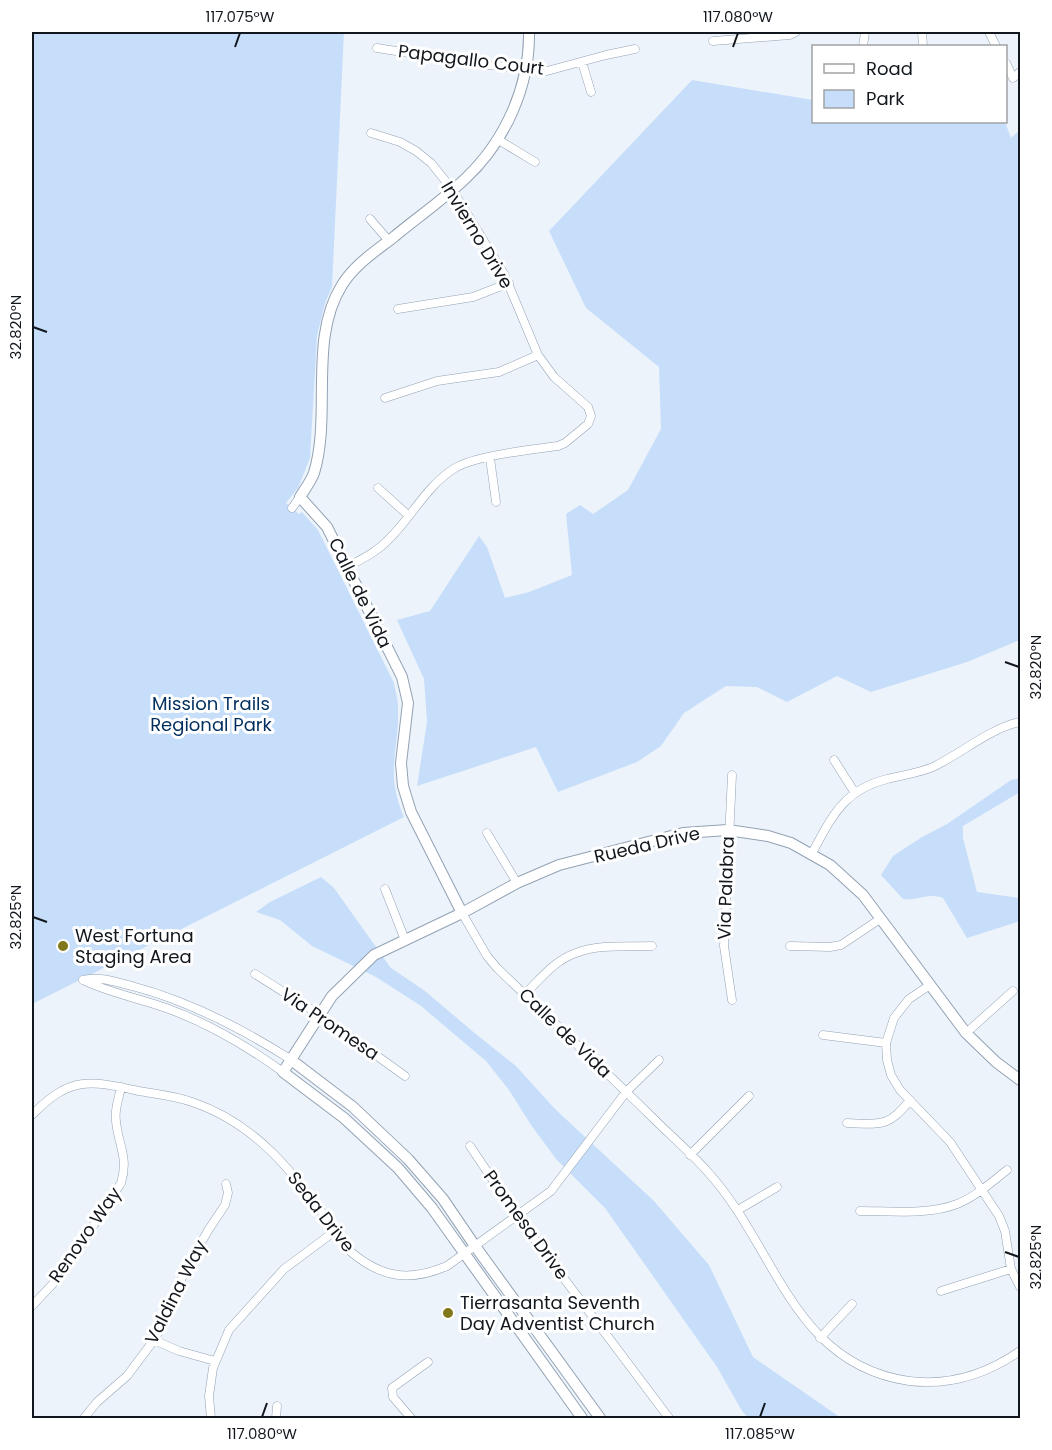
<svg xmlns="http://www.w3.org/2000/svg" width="1052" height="1450" font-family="Poppins,sans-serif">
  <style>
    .green { fill: #c7defa }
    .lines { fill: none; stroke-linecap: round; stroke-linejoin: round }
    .street-casing { stroke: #92a2b4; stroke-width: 9 }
    .secondary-casing { stroke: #92a2b4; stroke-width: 12 }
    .street { stroke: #fff; stroke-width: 8 }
    .secondary { stroke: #fff; stroke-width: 10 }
    .ticks { fill: none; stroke: #12171e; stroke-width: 2 }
    .poi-dot { fill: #81771b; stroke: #fff; stroke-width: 2 }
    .labels { text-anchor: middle; stroke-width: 6; stroke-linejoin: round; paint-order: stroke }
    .street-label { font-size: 18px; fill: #12171e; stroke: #fff }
    .park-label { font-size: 18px; fill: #002f5f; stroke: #fff }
    .poi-label { font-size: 18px; fill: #12171e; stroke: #fff; text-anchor: start }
    .neatline { fill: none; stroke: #12171e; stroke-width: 2 }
    .ticks-label { font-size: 15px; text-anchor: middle; fill: #12171e }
  </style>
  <rect width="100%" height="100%" fill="#edf3fb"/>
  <path class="green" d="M 32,32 L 344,32 L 332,287 L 325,303 L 317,336 L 310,458 L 298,488 L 286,503 L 299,514 L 302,512 L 318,530 L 394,683 C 395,690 398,699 398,706 C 400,750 384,771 404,817 L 32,1004 Z
    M 692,80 L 813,100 L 814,122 L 1005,122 L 1011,138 L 1020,130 L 1020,640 L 967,662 L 871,692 L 837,676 L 787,702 L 757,687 L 726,686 L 684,713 L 661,746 L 637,762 L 558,792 L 536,747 L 417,786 L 427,722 L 424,679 L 397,620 L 430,611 L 479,536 L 487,547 L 505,598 L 529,592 L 572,575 L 566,514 L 580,505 L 593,514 L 628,490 L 661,429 L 659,367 L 586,308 L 549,231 Z
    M 1020,778 L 1020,792 L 963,826 L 963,838 L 977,892 L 1020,898 L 1020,921 L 967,938 L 943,898 C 926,892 920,901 903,899 L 881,875 L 893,856 L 922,837 L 947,824 L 1011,780 Z
    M 321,877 L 334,888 L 391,968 L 425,991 L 477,1035 L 516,1066 L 555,1109 L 654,1201 L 709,1265 L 753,1357 L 841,1418 L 748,1418 L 742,1411 L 717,1367 L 605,1208 L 556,1159 L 531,1125 L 509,1090 L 486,1061 L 421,1006 L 376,977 L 312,946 L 280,920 L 256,912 L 270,902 Z"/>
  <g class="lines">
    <g class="street-casing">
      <path id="street" d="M 922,32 L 923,46
        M 989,32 L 996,46
        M 713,41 L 790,35 L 796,32
        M 863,46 L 865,32
        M 377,48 L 478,64 L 547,71 L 606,55 L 635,49
        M 582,62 L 591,92
        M 1006,63 L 1013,78 L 1020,72
        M 497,139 L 535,162
        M 370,219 L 389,241
        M 398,309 L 473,297 L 509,283
        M 385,398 L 437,381 L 499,372 L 538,355
        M 490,458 L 496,502
        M 378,488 L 409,516
        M 292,508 L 300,497
        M 347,567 C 362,559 377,552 389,539 C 411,518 427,485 455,468 C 477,455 530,450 558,446 L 565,443 L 588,424 L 591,416 L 588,407 L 554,377 L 538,355 L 504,274 L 452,189 L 431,163 L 416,151 L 400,142 L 371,133
        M 834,760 L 855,793
        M 732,775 L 724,946 L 732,1000
        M 487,833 L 517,883
        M 812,853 C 832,817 843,790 887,779 C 902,775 921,773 935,766 C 965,751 989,729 1020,722
        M 385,889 L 405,940
        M 462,913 L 487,956 L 497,968 C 549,1018 602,1068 654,1119 C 671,1136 690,1152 706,1170 C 776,1245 791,1364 909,1381 C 950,1386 987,1374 1020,1351
        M 790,946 L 830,947 L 841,945 L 880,919
        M 255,974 L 320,1015 L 405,1076
        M 83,980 C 102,976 115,982 132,986 C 189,1001 241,1028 290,1059
        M 83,980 C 109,993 139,998 166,1008 C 208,1023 247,1046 283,1072
        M 930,985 L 909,999 L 894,1018 L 886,1043 L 887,1060 L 891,1075 L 900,1090 L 950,1142 L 999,1216 L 1005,1231 L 1011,1269 L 1020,1287
        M 525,994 C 540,979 555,960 576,953 C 599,944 628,947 652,946
        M 966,1033 L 1013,991
        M 823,1035 L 886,1043
        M 32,1115 C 70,1076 89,1080 139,1091 C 156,1094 175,1096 192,1102 C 269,1128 305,1191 351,1252 C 382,1278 410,1282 447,1266 L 551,1191 L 626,1092 L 659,1060
        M 847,1123 C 879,1124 889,1128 910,1100
        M 470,1146 L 517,1216 L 669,1418
        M 690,1155 L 749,1096
        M 738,1210 L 777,1187
        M 860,1211 C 889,1211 930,1215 957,1204 C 975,1197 992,1182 1007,1170
        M 941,1291 L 1011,1269
        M 32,1306 L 62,1274 L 121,1183 C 129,1157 118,1145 116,1121 C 114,1110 119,1098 121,1087
        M 820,1338 L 852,1304
        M 154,1340 L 179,1351 L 215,1361
        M 84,1418 L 97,1402 L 127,1376 L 154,1340 L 165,1320 L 185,1270 L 209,1229 L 225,1205 L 228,1193 L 226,1184
        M 211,1418 L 209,1396 L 213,1368 L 229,1330 L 284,1269 L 335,1231
        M 276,1418 L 277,1406
        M 411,1418 L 393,1397 L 392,1388 L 428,1362"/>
    </g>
    <g class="secondary-casing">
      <path id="secondary" d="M 462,913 L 411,812 L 403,786 L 401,763 L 408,703 L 402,677 L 327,527 L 300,497 C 305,489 311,481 314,473 C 332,414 308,339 342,285 C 355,264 376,251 395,236 C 418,217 444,199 466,178 C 505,141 530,86 529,32
        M 290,1059 L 353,1107 L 408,1159 L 443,1199 L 475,1246 L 600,1418
        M 582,1418 L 432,1208 L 398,1168 L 344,1118 L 283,1072 L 332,996 L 374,955 L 462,913 L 517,883 L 559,865 L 683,833 L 728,830 L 768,836 L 791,843 L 830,865 L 863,895 L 966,1033 L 996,1062 L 1020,1080"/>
    </g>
    <use href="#street" class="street"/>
    <use href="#secondary" class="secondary"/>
  </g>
  <path class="ticks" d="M 235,47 L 240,33M 733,47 L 738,33M 33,327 L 47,332M 1005,662 L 1019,667M 33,917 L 47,922M 1005,1252 L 1019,1257M 262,1417 L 267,1403M 760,1417 L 765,1403"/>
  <g class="poi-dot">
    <circle cx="63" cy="946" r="6"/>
    <circle cx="448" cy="1313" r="6"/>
  </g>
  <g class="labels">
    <g class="street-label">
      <text transform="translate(471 60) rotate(7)" y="6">Papagallo Court</text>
      <text transform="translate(477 235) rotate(59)" y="6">Invierno Drive</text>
      <text transform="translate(360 593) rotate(64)" y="6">Calle de Vida</text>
      <text transform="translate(647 845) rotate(-13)" y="6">Rueda Drive</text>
      <text transform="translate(726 888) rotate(-88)" y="6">Via Palabra</text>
      <text transform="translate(330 1024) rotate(34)" y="6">Via Promesa</text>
      <text transform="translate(565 1033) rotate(44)" y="6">Calle de Vida</text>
      <text transform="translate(321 1212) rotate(52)" y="6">Seda Drive</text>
      <text transform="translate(526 1225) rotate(54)" y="6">Promesa Drive</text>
      <text transform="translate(85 1235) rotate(-55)" y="6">Renovo Way</text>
      <text transform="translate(176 1292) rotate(-63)" y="6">Valdina Way</text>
    </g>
    <g class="park-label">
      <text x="211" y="710">Mission Trails<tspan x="211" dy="21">Regional Park</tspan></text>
    </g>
    <g class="poi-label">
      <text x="75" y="942">West Fortuna<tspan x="75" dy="21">Staging Area</tspan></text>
      <text x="460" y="1309">Tierrasanta Seventh<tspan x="460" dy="21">Day Adventist Church</tspan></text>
    </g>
  </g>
  <rect width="1052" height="1450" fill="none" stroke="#ffffff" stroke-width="66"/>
  <rect x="812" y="45" width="195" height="78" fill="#ffffff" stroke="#a0a2a5" stroke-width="1.5"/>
  <rect x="824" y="64" width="30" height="9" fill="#ffffff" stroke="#a0a2a5" stroke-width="1.5"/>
  <text x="866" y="75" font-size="18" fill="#12171e">Road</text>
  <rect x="824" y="90" width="30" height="18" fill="#c7defa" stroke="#a0a2a5" stroke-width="1.5"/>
  <text x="866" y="105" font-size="18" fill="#12171e">Park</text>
  <rect x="33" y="33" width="986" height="1384" class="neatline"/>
  <g class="ticks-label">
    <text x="240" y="22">117.075°W</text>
    <text x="738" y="22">117.080°W</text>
    <text transform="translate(16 327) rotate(-90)" y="5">32.820°N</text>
    <text transform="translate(1036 667) rotate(-90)" y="5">32.820°N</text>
    <text transform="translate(16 917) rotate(-90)" y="5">32.825°N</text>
    <text transform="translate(1036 1257) rotate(-90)" y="5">32.825°N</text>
    <text x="262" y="1439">117.080°W</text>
    <text x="760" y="1439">117.085°W</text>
  </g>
</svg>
